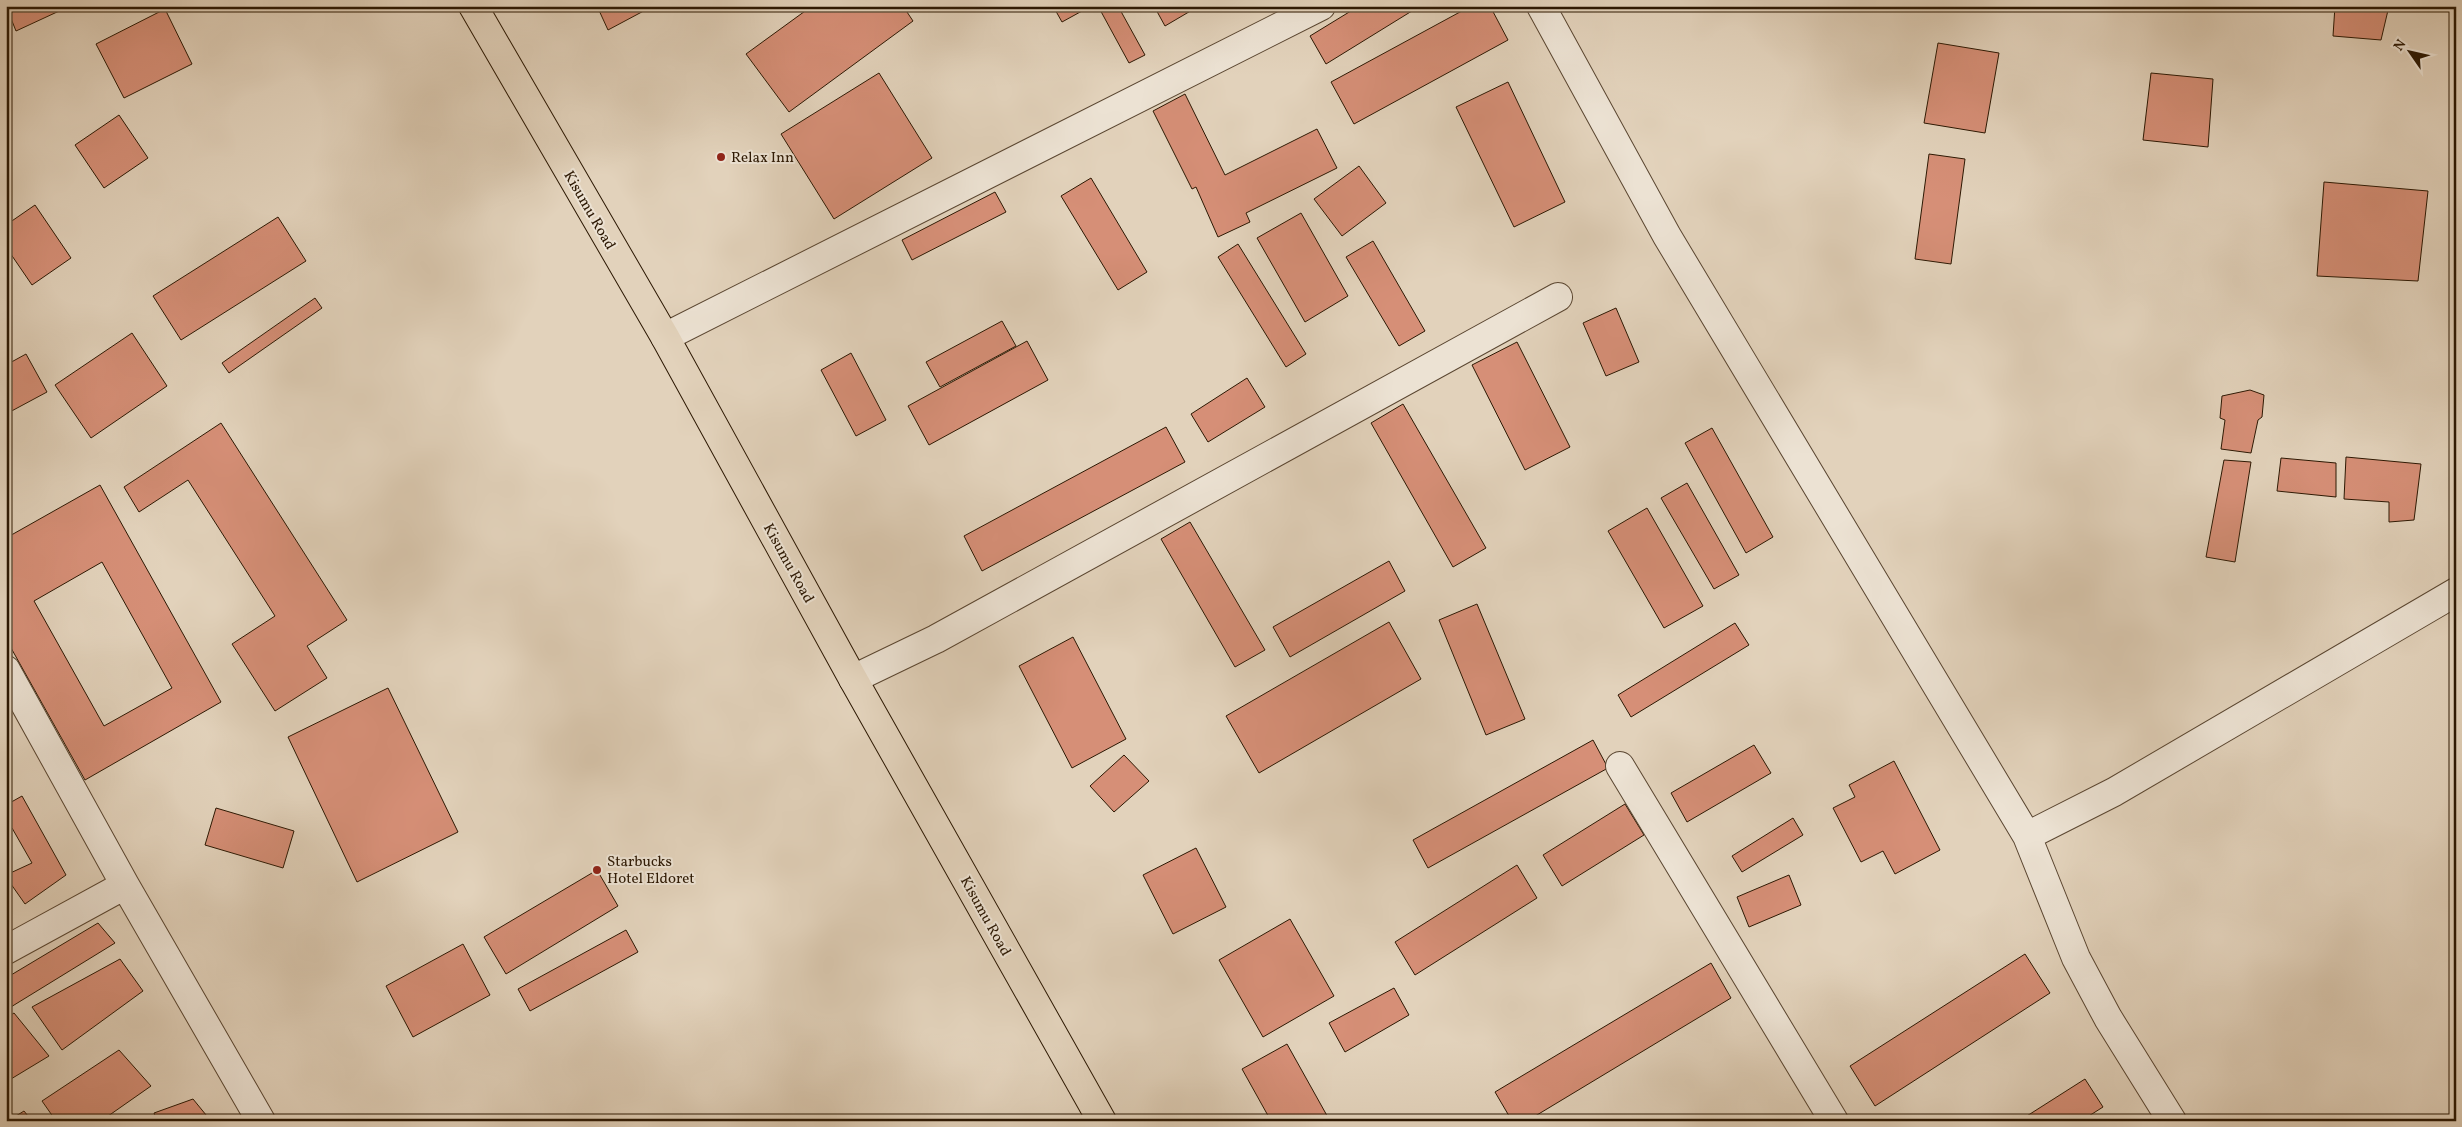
<svg xmlns="http://www.w3.org/2000/svg" width="2462" height="1127" font-family="Vollkorn,serif">
  <style>
    .building { fill: #d68f77; stroke: #2c1803; fill-rule: evenodd }
    .lines { fill: none; stroke-linecap: round; stroke-linejoin: round }
    .minor-casing { stroke: #5a4631; stroke-width: 30 }
    .trunk-casing { stroke: #2c1803; stroke-width: 30 }
    .minor { stroke: #ece2d3; stroke-width: 28 }
    .trunk { stroke: #e2d2bb; stroke-width: 28 }
    .poi-dot { fill: #8f2418; stroke: #ece2d3; stroke-width: 2 }
    .labels { text-anchor: middle; stroke-width: 4; stroke-linejoin: round; paint-order: stroke }
    .poi-label { font-size: 15px; fill: #2c1803; stroke: #ece2d3; text-anchor: start }
    .street-label { font-size: 15px; fill: #2c1803; stroke: #ece2d3 }
  </style>
  <rect width="100%" height="100%" fill="#e2d2bb"/>
  <filter id="stains"><feTurbulence type="fractalNoise" baseFrequency=".004" numOctaves="4"/><feColorMatrix values="0 0 0 0 .2 0 0 0 0 .09 0 0 0 0 .02 0 0 0 .5 -.17"/></filter>
  <radialGradient id="worn" r=".72"><stop offset=".6" stop-color="#630" stop-opacity="0"/><stop offset="1" stop-color="#630" stop-opacity=".3"/></radialGradient>
  <path class="building" d="M 6,6 L 70,6 L 16,31 Z
    M 597,6 L 653,6 L 608,30 Z
    M 812,6 L 903,6 L 913,21 L 789,112 L 746,54 Z
    M 1053,6 L 1079,6 L 1082,11 L 1062,22 Z
    M 1098,6 L 1118,6 L 1145,55 L 1129,63 Z
    M 1154,6 L 1199,6 L 1165,26 Z
    M 1359,6 L 1420,6 L 1326,64 L 1310,36 Z
    M 1471,6 L 1490,6 L 1508,40 L 1354,124 L 1331,82 Z
    M 2335,6 L 2389,6 L 2381,40 L 2333,36 Z
    M 165,9 L 192,64 L 124,98 L 96,44 Z
    M 1938,43 L 1999,53 L 1985,133 L 1924,123 Z
    M 879,73 L 932,158 L 834,219 L 781,134 Z
    M 2151,73 L 2213,79 L 2208,147 L 2143,140 Z
    M 1508,82 L 1565,202 L 1514,227 L 1456,107 Z
    M 1185,94 L 1225,175 L 1317,129 L 1337,168 L 1246,213 L 1250,222 L 1218,237 L 1196,187 L 1192,189 L 1153,111 Z
    M 119,115 L 148,158 L 104,188 L 75,145 Z
    M 1929,154 L 1965,159 L 1951,264 L 1915,259 Z
    M 1359,166 L 1386,203 L 1342,236 L 1314,199 Z
    M 1091,178 L 1147,272 L 1118,290 L 1061,196 Z
    M 2324,182 L 2428,191 L 2418,281 L 2317,276 Z
    M 995,192 L 1006,212 L 912,260 L 902,240 Z
    M 35,205 L 71,258 L 32,285 L 6,247 L 6,225 Z
    M 1301,213 L 1348,296 L 1305,322 L 1257,238 Z
    M 278,217 L 306,261 L 181,340 L 153,296 Z
    M 1373,241 L 1425,331 L 1399,346 L 1346,257 Z
    M 1238,244 L 1306,354 L 1286,367 L 1218,257 Z
    M 315,298 L 322,308 L 229,373 L 222,363 Z
    M 1616,308 L 1639,362 L 1606,376 L 1583,323 Z
    M 1002,321 L 1016,346 L 940,387 L 926,362 Z
    M 132,333 L 167,386 L 91,438 L 55,385 Z
    M 1027,341 L 1048,380 L 929,445 L 908,406 Z
    M 1517,342 L 1570,447 L 1525,470 L 1472,365 Z
    M 851,353 L 886,420 L 856,436 L 821,370 Z
    M 26,354 L 47,392 L 6,414 L 6,365 Z
    M 1247,378 L 1265,407 L 1208,442 L 1191,414 Z
    M 2250,390 L 2264,395 L 2262,417 L 2258,420 L 2251,453 L 2221,449 L 2225,420 L 2220,418 L 2222,396 Z
    M 1403,404 L 1486,548 L 1453,567 L 1371,423 Z
    M 221,423 L 347,620 L 307,646 L 327,678 L 275,711 L 232,644 L 275,616 L 188,480 L 139,512 L 124,487 Z
    M 1166,427 L 1185,462 L 982,571 L 964,536 Z
    M 1712,428 L 1773,537 L 1746,553 L 1685,443 Z
    M 2346,457 L 2421,464 L 2414,520 L 2389,522 L 2389,502 L 2344,499 Z
    M 2281,458 L 2336,463 L 2336,497 L 2277,491 Z
    M 2224,460 L 2251,462 L 2235,562 L 2206,557 Z
    M 1687,483 L 1739,575 L 1714,589 L 1661,498 Z
    M 100,485 L 221,702 L 85,780 L 6,639 L 6,538 ZM 102,562 L 172,688 L 104,726 L 34,601 Z
    M 1647,508 L 1703,606 L 1664,628 L 1608,531 Z
    M 1190,522 L 1265,650 L 1235,667 L 1161,539 Z
    M 1389,561 L 1405,591 L 1290,657 L 1273,627 Z
    M 1477,604 L 1525,719 L 1486,735 L 1439,620 Z
    M 1389,622 L 1421,679 L 1259,773 L 1226,716 Z
    M 1735,623 L 1749,645 L 1631,717 L 1618,695 Z
    M 1073,637 L 1126,739 L 1072,768 L 1019,666 Z
    M 388,688 L 458,832 L 357,882 L 288,737 Z
    M 1593,740 L 1608,768 L 1428,868 L 1413,840 Z
    M 1754,745 L 1771,773 L 1687,822 L 1671,793 Z
    M 1124,755 L 1149,781 L 1114,812 L 1090,786 Z
    M 1894,761 L 1940,850 L 1895,874 L 1883,851 L 1861,862 L 1833,808 L 1855,797 L 1849,785 Z
    M 22,796 L 66,875 L 25,904 L 6,877 L 6,875 L 32,863 L 12,828 L 6,838 L 6,805 Z
    M 1625,804 L 1644,835 L 1562,886 L 1543,855 Z
    M 216,808 L 294,831 L 283,868 L 205,845 Z
    M 1793,818 L 1803,835 L 1742,872 L 1732,856 Z
    M 1196,848 L 1226,907 L 1173,934 L 1143,875 Z
    M 1517,865 L 1537,898 L 1415,975 L 1395,942 Z
    M 597,870 L 618,906 L 506,974 L 484,937 Z
    M 1789,875 L 1801,905 L 1749,927 L 1737,897 Z
    M 1290,919 L 1334,996 L 1263,1037 L 1219,960 Z
    M 98,923 L 115,943 L 6,1010 L 6,978 Z
    M 626,930 L 638,952 L 530,1011 L 518,989 Z
    M 463,944 L 490,995 L 413,1037 L 386,986 Z
    M 2025,954 L 2050,993 L 1875,1106 L 1850,1066 Z
    M 120,959 L 143,991 L 62,1050 L 32,1007 Z
    M 1711,963 L 1731,998 L 1527,1121 L 1512,1121 L 1495,1092 Z
    M 1394,988 L 1409,1015 L 1345,1052 L 1329,1023 Z
    M 14,1013 L 49,1056 L 6,1082 L 6,1018 Z
    M 1287,1044 L 1330,1121 L 1271,1121 L 1242,1069 Z
    M 119,1050 L 151,1086 L 101,1121 L 56,1121 L 42,1101 Z
    M 2085,1079 L 2103,1107 L 2081,1121 L 2019,1121 Z
    M 193,1099 L 211,1121 L 157,1121 L 154,1113 Z
    M 24,1111 L 32,1121 L 8,1121 Z"/>
  <g class="lines">
    <g class="minor-casing">
      <path id="minor" d="M 1541,6 L 1667,236 L 2027,836
        M 665,337 L 1321,6
        M 6,670 L 125,885 L 261,1121
        M 853,679 L 936,639 L 1558,297
        M 1620,766 L 1834,1121
        M 6,950 L 125,885
        M 2172,1121 L 2108,1018 L 2076,958 L 2027,836 L 2114,792 L 2456,592"/>
    </g>
    <g class="trunk-casing">
      <path id="trunk" d="M 473,6 L 665,337 L 853,679 L 1102,1121"/>
    </g>
    <use href="#minor" class="minor"/>
    <use href="#trunk" class="trunk"/>
  </g>
  <g class="poi-dot">
    <circle cx="721" cy="157" r="5"/>
    <circle cx="597" cy="870" r="5"/>
  </g>
  <g class="labels">
    <g class="poi-label">
      <text x="731" y="162">Relax Inn</text>
      <text x="607" y="866">Starbucks<tspan x="607" dy="17">Hotel Eldoret</tspan></text>
    </g>
    <g class="street-label">
      <text transform="translate(590 210) rotate(60)" y="5">Kisumu Road</text>
      <text transform="translate(789 563) rotate(61)" y="5">Kisumu Road</text>
      <text transform="translate(986 916) rotate(61)" y="5">Kisumu Road</text>
    </g>
  </g>
  <rect width="2462" height="1127" fill="none" stroke="#e2d2bb" stroke-width="25"/>
  <rect x="8" y="8" width="2447" height="1112" fill="none" stroke="#2c1803" stroke-width="2.5"/>
  <rect x="12" y="12" width="2437" height="1102" fill="none" stroke="#2c1803"/>
  <g transform="translate(2410 52) rotate(304)" stroke="#ece2d3" stroke-width="4" paint-order="stroke">
  <path d="M0-4L9 19L0 12L-9 19Z" fill="#2c1803"/>
  <text y="-8" font-size="14" font-weight="bold" text-anchor="middle" fill="#2c1803">N</text>
  </g>
  <rect width="100%" height="100%" filter="url(#stains)"/>
  <rect width="100%" height="100%" fill="url(#worn)"/>
</svg>
